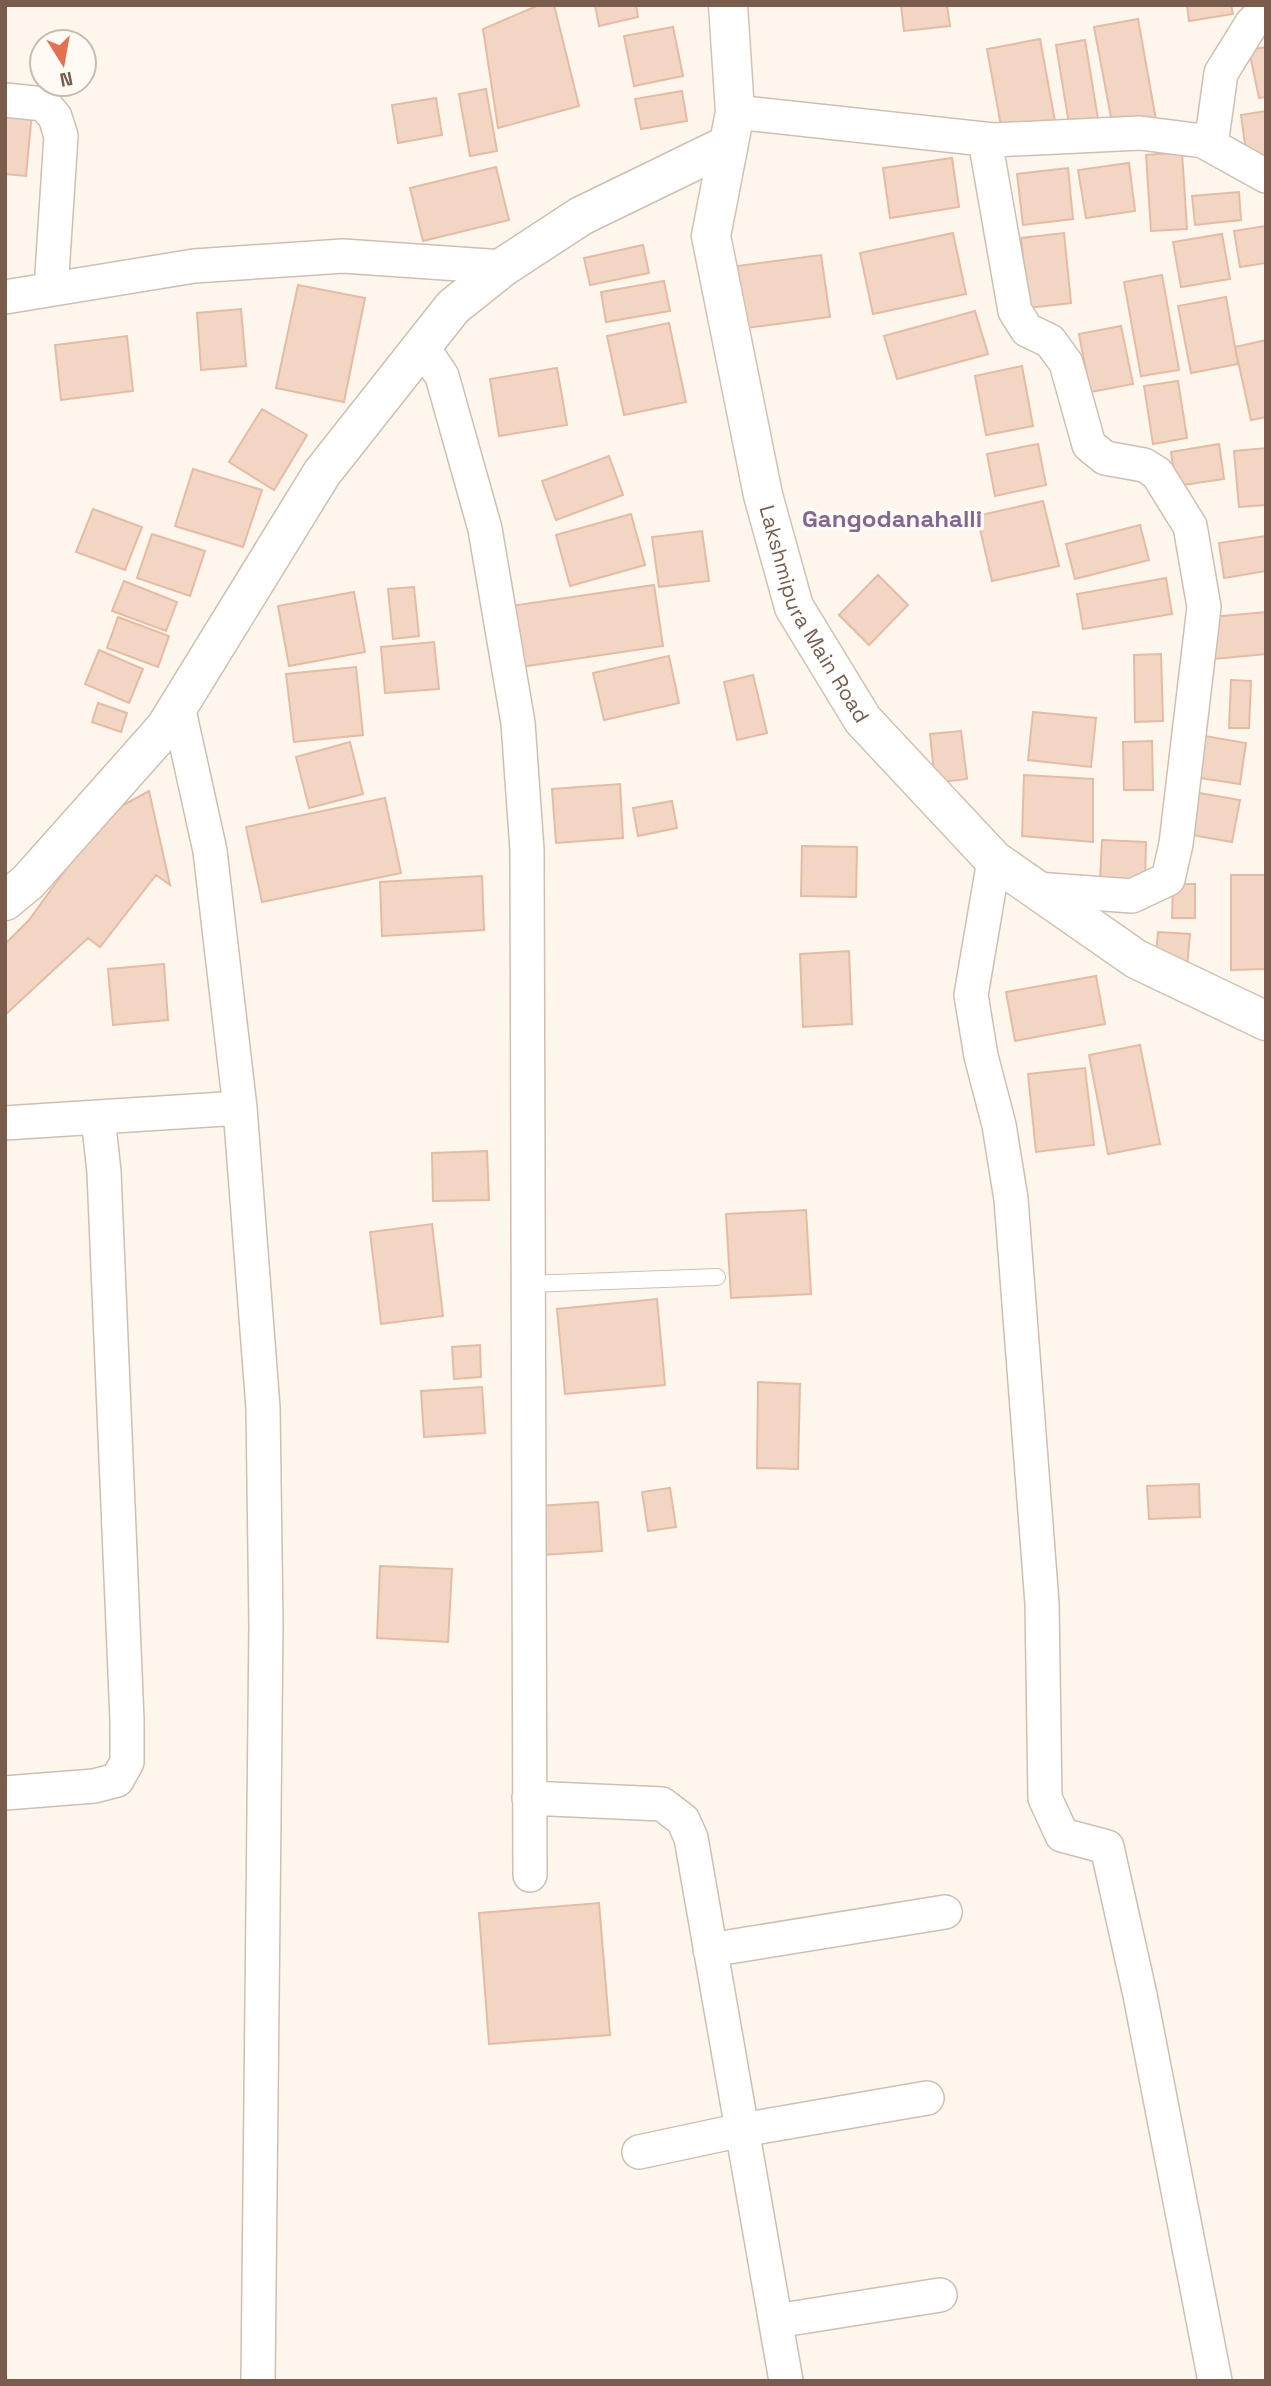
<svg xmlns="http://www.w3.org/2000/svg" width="1271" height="2386" font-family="'Space Grotesk',sans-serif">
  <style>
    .building { fill: #f3d5c3; stroke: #e6bba3; stroke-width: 2 }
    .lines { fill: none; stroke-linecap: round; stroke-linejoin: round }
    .service-casing { stroke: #d1beb0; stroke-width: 18 }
    .minor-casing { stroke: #d1beb0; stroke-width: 36 }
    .tertiary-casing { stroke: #d1beb0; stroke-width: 41 }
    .secondary-casing { stroke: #d6c0b0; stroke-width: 41 }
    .service { stroke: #fff; stroke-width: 16 }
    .minor { stroke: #fff; stroke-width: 33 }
    .tertiary { stroke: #fff; stroke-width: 38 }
    .secondary { stroke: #fff; stroke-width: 38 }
    .labels { text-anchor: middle; stroke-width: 7; stroke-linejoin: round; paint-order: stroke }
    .street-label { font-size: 21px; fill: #7a5c4d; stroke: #fffaf3 }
    .quarter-label { font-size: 24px; font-weight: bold; fill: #846695; stroke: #fffaf3 }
  </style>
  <rect width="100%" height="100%" fill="#fdf6ec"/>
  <path class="building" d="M 539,5 L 554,5 L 579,106 L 498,128 L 483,29 Z
    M 595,5 L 636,5 L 638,17 L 599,26 Z
    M 901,5 L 947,5 L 950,26 L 904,31 Z
    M 1187,5 L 1231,5 L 1233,14 L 1189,21 Z
    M 1138,19 L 1156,120 L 1113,128 L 1094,27 Z
    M 673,27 L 683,76 L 634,86 L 624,36 Z
    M 1040,39 L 1056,127 L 1003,137 L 987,49 Z
    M 1085,40 L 1099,125 L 1070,130 L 1056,45 Z
    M 1266,47 L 1266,97 L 1259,98 L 1249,50 Z
    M 486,89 L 497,151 L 470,156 L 459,94 Z
    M 682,91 L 687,121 L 641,129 L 635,99 Z
    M 436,98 L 442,135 L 398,143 L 392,105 Z
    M 5,109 L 32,112 L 26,176 L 5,174 Z
    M 1266,111 L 1266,156 L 1247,159 L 1241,115 Z
    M 1182,152 L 1187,229 L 1151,231 L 1146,155 Z
    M 952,158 L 959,207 L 890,218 L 883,168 Z
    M 1129,163 L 1135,211 L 1086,218 L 1078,170 Z
    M 496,167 L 509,220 L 423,241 L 410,188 Z
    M 1068,168 L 1073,219 L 1023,225 L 1017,174 Z
    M 1239,192 L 1241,220 L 1195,225 L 1192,196 Z
    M 1266,226 L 1266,263 L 1240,267 L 1234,231 Z
    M 953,233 L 966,294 L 873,314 L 860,253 Z
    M 1064,233 L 1071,303 L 1028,308 L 1021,238 Z
    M 1222,234 L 1230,279 L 1181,287 L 1173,242 Z
    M 643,245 L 649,273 L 590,285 L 584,258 Z
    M 821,255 L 830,317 L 746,328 L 737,266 Z
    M 1162,275 L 1179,370 L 1141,376 L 1124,282 Z
    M 664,281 L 670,311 L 606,322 L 601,292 Z
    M 298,285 L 365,298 L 344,402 L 276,388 Z
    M 1226,297 L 1238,364 L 1191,373 L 1178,306 Z
    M 241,309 L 246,366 L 201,370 L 197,313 Z
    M 975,311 L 988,354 L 897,379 L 884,336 Z
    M 669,323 L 686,402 L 624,415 L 607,336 Z
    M 1121,326 L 1133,384 L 1090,392 L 1079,334 Z
    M 127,336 L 133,391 L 61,400 L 55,345 Z
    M 1266,340 L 1266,417 L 1251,420 L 1235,347 Z
    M 1022,366 L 1033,426 L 986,435 L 975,376 Z
    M 557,368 L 567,425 L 499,436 L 490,379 Z
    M 1178,381 L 1187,438 L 1153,444 L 1144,386 Z
    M 262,409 L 307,435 L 274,490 L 229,462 Z
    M 1038,444 L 1046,485 L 995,496 L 987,454 Z
    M 1219,444 L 1224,479 L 1176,486 L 1171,452 Z
    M 1266,448 L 1266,505 L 1239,507 L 1234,451 Z
    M 609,456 L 623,495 L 556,520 L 542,481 Z
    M 193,469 L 262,490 L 243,547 L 175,526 Z
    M 1043,501 L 1059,566 L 992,581 L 977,516 Z
    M 93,509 L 142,527 L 125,570 L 76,552 Z
    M 631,514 L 645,565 L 570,586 L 556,535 Z
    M 1140,525 L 1149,560 L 1075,579 L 1066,544 Z
    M 702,531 L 709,581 L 659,587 L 652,537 Z
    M 152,534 L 205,551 L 190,596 L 137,578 Z
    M 1266,536 L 1266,571 L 1224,578 L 1219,543 Z
    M 878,575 L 908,605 L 869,645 L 839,615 Z
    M 1166,578 L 1172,614 L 1083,629 L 1077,594 Z
    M 124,581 L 177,602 L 166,631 L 112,611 Z
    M 654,585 L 663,646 L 520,667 L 511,606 Z
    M 414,587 L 419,636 L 393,639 L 388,589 Z
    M 354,592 L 365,652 L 289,666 L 278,606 Z
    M 1266,612 L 1266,654 L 1214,659 L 1211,617 Z
    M 118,617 L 169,636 L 158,667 L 107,648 Z
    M 434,642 L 439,689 L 385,693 L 381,647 Z
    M 99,650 L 143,669 L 129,703 L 85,684 Z
    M 1161,654 L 1163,721 L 1135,722 L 1134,655 Z
    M 669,656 L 679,703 L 604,720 L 593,673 Z
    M 356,667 L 363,735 L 294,742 L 286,674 Z
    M 753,675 L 767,733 L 737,740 L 724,682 Z
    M 1231,680 L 1251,681 L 1249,728 L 1229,728 Z
    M 98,703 L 127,713 L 121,732 L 92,722 Z
    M 1033,712 L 1096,718 L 1091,767 L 1028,760 Z
    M 961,731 L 967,779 L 935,783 L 930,734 Z
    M 1193,734 L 1246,743 L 1240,784 L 1187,776 Z
    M 1152,741 L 1153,790 L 1124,790 L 1123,742 Z
    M 350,742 L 363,794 L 309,808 L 296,757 Z
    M 1024,775 L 1093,779 L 1093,842 L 1022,836 Z
    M 620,784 L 623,838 L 556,843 L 552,789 Z
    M 149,791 L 170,885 L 156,875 L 100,947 L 88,938 L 5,1015 L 5,944 L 29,920 L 105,815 Z
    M 1188,791 L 1240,800 L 1232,842 L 1181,833 Z
    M 385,798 L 401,873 L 262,902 L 246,827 Z
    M 672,801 L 677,828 L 638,836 L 633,808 Z
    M 1102,840 L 1146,842 L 1145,882 L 1100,880 Z
    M 802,846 L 857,847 L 856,897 L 801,896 Z
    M 1231,875 L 1266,875 L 1266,969 L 1231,970 Z
    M 482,876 L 484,930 L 382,936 L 380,882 Z
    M 1173,884 L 1195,884 L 1195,918 L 1172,918 Z
    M 1158,932 L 1190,934 L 1187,968 L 1155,965 Z
    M 849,951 L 852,1024 L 803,1027 L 800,954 Z
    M 164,964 L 168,1020 L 113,1025 L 108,969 Z
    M 1096,976 L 1105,1024 L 1015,1041 L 1006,992 Z
    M 1140,1045 L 1160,1144 L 1108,1154 L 1089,1055 Z
    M 1085,1068 L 1094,1145 L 1036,1152 L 1028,1074 Z
    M 487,1151 L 489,1200 L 433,1201 L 432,1153 Z
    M 806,1210 L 811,1294 L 731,1298 L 726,1214 Z
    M 432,1224 L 443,1316 L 381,1324 L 370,1232 Z
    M 657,1299 L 665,1385 L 565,1394 L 557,1309 Z
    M 480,1345 L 481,1377 L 454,1379 L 452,1347 Z
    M 758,1382 L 800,1384 L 798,1469 L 757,1468 Z
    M 482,1387 L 485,1433 L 424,1437 L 421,1391 Z
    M 1199,1484 L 1200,1517 L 1149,1519 L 1147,1486 Z
    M 670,1488 L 676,1527 L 648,1531 L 642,1492 Z
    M 598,1502 L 602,1551 L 542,1555 L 538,1506 Z
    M 380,1566 L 452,1569 L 448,1642 L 377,1638 Z
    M 599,1903 L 610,2035 L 489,2044 L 479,1913 Z"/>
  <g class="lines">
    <g class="service-casing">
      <path id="service" d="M 529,1284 L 717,1277"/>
    </g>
    <g class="minor-casing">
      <path id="minor" d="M 5,100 L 44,104 L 55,117 L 61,136 L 51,289
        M 735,112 L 993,140 L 1140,133 L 1203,141 L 1266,176
        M 985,140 L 1015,311 L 1027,330 L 1050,341 L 1066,363 L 1089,445 L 1105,458 L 1144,465 L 1157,473 L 1190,526 L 1204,607 L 1176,844 L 1168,879 L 1132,896 L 1036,889
        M 1211,145 L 1221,73 L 1252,23 L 1266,10
        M 5,297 L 194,266 L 343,256 L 503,267
        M 423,348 L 442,376 L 485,529 L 518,723 L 527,850 L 530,1875
        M 178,706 L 210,851 L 240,1108 L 263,1408 L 266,1625 L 258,2381
        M 994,860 L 971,995 L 981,1056 L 999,1125 L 1011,1199 L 1042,1603 L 1045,1798 L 1062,1835 L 1107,1847 L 1140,1995 L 1215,2381
        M 98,1117 L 240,1108
        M 5,1123 L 98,1117 L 104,1172 L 127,1720 L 127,1762 L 117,1780 L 94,1786 L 5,1793
        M 529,1798 L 662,1804 L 683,1820 L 691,1838 L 786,2381
        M 710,1950 L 945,1912
        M 639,2152 L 742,2130 L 927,2098
        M 776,2321 L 940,2295"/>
    </g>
    <g class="tertiary-casing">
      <path id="tertiary" d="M 5,901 L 28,882 L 165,728 L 322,473 L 453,307 L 503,267 L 581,216 L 727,145"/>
    </g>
    <g class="secondary-casing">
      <g id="secondary">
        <path id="s1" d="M 728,5 L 735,112 L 711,236 L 763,495 L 794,607 L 863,720 L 994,860 L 1136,959 L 1266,1021"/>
      </g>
    </g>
    <use href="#service" class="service"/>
    <use href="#minor" class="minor"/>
    <use href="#tertiary" class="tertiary"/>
    <use href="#secondary" class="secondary"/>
  </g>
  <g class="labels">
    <g class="street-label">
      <text dy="7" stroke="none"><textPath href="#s1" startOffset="628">Lakshmipura Main Road</textPath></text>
    </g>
    <g class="quarter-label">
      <text x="892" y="527">Gangodanahalli</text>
    </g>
  </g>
  <rect width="1271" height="2386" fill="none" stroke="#7a5c4d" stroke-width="14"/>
  <g transform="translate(63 63) rotate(169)"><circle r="33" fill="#fffaf3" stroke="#cabbb1" stroke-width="2"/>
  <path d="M0-5L12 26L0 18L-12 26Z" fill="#e76f51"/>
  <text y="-10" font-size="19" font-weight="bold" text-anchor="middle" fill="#7a5c4d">N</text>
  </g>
</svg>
